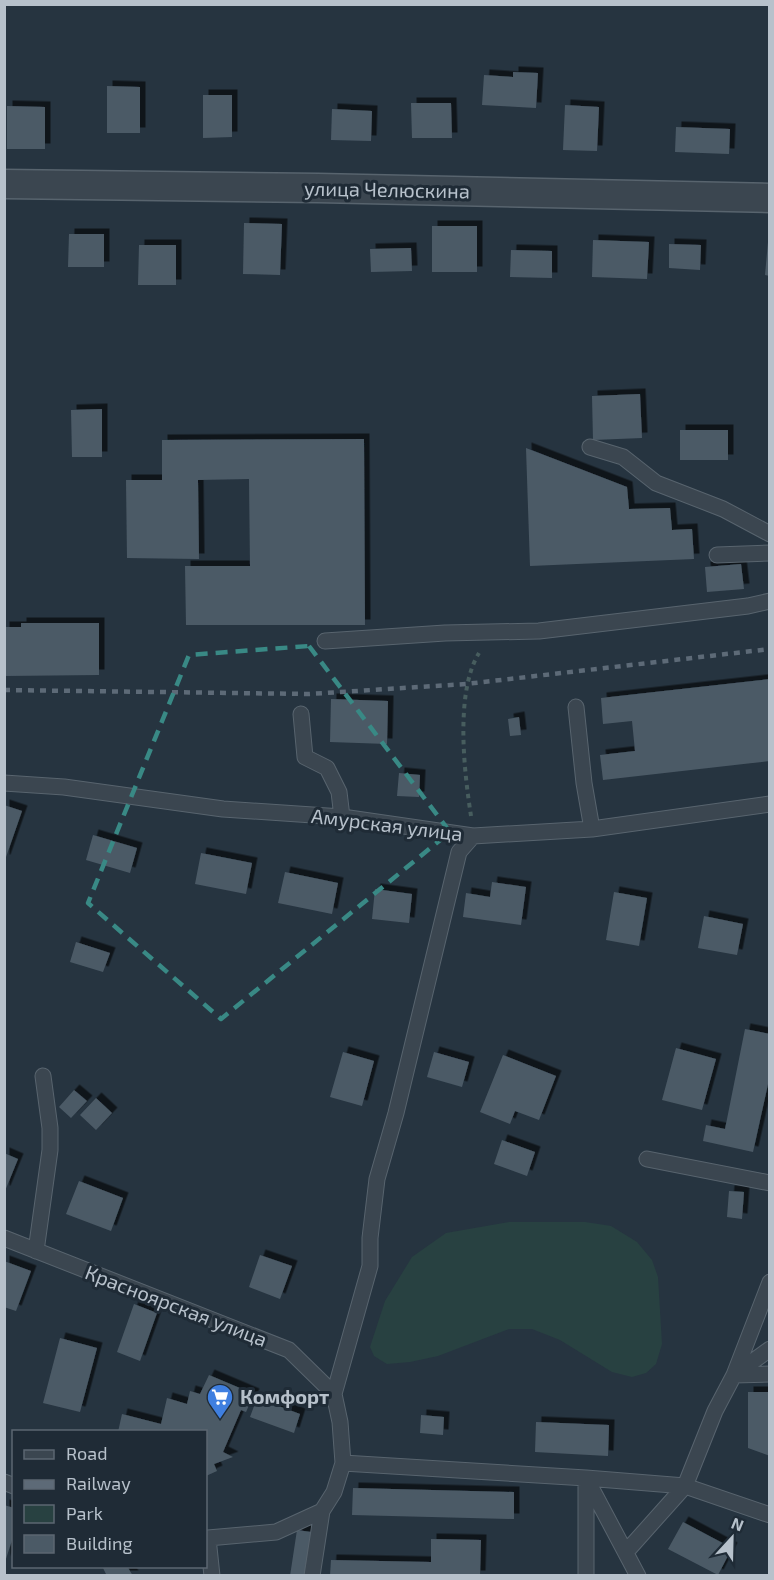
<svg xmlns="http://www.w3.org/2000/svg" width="774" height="1580" font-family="'Exo 2',sans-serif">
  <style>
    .green { fill: #284141 }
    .building { fill: #4b5a66; filter: url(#shadow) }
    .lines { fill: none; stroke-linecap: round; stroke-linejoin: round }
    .service-casing { stroke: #58646e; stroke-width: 17 }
    .minor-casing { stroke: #58646e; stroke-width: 31 }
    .path { stroke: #475d5e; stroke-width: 4; stroke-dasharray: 4.5 4.5; stroke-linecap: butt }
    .service { stroke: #3b4650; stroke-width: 15 }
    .minor { stroke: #3b4650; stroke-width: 28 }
    .rail { stroke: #5d6a77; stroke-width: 4.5; stroke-dasharray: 6 6; stroke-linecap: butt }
    .marked { fill: none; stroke: #398985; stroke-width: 4.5; stroke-dasharray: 12 8; stroke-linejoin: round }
    .labels { text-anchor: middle; stroke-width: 6; stroke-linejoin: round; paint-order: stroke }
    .street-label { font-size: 20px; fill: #b7c1cb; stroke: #1f2b36 }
    .poi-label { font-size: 20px; font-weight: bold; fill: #b7c1cb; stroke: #1f2b36; text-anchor: start }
  </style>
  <defs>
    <filter id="shadow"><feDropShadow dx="5.5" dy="-5.5" stdDeviation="0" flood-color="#0009"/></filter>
  </defs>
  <rect width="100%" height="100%" fill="#263440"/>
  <path class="green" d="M 509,1222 L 585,1222 L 611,1226 L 637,1242 L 652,1260 L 658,1277 L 662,1344 L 656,1364 L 646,1373 L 632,1377 L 612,1372 L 560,1340 L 532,1329 L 509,1329 L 438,1356 L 410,1362 L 387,1364 L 374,1356 L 370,1347 L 385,1301 L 412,1257 L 446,1233 Z"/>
  <path class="building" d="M 513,72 L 538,73 L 536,108 L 482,105 L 484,75 L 513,77 Z
    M 107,86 L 140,87 L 140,133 L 107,133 Z
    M 203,95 L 232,95 L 232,137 L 203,138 Z
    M 411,103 L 451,103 L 452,138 L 412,138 Z
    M 565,105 L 599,107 L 597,151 L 563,150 Z
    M 7,106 L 45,107 L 45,149 L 7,149 Z
    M 332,109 L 372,111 L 371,141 L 331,140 Z
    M 676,127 L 730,129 L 729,154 L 675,152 Z
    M 244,223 L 282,224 L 280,275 L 243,274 Z
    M 432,226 L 477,226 L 477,272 L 432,272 Z
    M 69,234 L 104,234 L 104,267 L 68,267 Z
    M 593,240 L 649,242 L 647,279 L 592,277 Z
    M 768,242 L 770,242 L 770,276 L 765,275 Z
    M 669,244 L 701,245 L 700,270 L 669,268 Z
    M 139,245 L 176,245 L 176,285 L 138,285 Z
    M 411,248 L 412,271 L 371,272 L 370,249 Z
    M 511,250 L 552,251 L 552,278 L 510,277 Z
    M 640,394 L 642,438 L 593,440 L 592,396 Z
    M 102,409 L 102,457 L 72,457 L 71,410 Z
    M 680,430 L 728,430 L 728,460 L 680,460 Z
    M 364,439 L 365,625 L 186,625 L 185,566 L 250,566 L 249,479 L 198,480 L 199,559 L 127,558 L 126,480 L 162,480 L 162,440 Z
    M 526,448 L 627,487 L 629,509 L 670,508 L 672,530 L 692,529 L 694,559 L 530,566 Z
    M 741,564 L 744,589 L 707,592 L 705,567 Z
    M 21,623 L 99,623 L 99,675 L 4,676 L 4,627 L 21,627 Z
    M 770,679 L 770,761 L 603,780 L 600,755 L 635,751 L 632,721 L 603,724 L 601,698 Z
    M 331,699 L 388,701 L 387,744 L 330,742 Z
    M 519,717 L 521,735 L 510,736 L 508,719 Z
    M 399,773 L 420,775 L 419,797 L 397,796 Z
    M 4,805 L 22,811 L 5,860 L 4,860 Z
    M 93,835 L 137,848 L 130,873 L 86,860 Z
    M 201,853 L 252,863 L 246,894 L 195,884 Z
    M 285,872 L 338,883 L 332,914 L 278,903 Z
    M 492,882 L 526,887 L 521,925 L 463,917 L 466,893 L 490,897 Z
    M 375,889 L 412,894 L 409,923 L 372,919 Z
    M 614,892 L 647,898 L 639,946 L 606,940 Z
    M 704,916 L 743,924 L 737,955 L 698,948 Z
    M 76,942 L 110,953 L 103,972 L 70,962 Z
    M 745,1029 L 770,1034 L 770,1075 L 753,1152 L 703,1141 L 706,1125 L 725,1129 Z
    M 676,1048 L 716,1059 L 702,1110 L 662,1100 Z
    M 343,1052 L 374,1061 L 362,1106 L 330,1097 Z
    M 434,1052 L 469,1062 L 462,1087 L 427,1077 Z
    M 503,1055 L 556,1076 L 539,1120 L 515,1111 L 510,1124 L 480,1112 Z
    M 74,1090 L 87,1101 L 71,1118 L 59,1107 Z
    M 96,1098 L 112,1113 L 96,1130 L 80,1115 Z
    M 502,1140 L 535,1152 L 527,1176 L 494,1164 Z
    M 4,1153 L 18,1159 L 5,1191 L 4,1191 Z
    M 79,1181 L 123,1198 L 111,1231 L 66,1214 Z
    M 729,1191 L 744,1192 L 742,1219 L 727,1217 Z
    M 260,1255 L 292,1266 L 280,1299 L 249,1287 Z
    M 4,1261 L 31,1271 L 16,1311 L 4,1307 Z
    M 134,1304 L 157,1313 L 140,1361 L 117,1352 Z
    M 60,1338 L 97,1348 L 80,1412 L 43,1403 Z
    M 209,1375 L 254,1394 L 246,1412 L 241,1410 L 223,1452 L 233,1457 L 214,1464 L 217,1471 L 206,1476 L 206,1432 L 118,1432 L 122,1414 L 161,1424 L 167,1398 L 187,1404 L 190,1391 L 200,1394 Z
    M 748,1392 L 770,1392 L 770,1456 L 748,1448 Z
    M 257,1398 L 300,1414 L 294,1433 L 250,1417 Z
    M 421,1415 L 444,1417 L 443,1435 L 420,1433 Z
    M 536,1422 L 609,1425 L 608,1456 L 535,1452 Z
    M 353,1488 L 514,1492 L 514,1519 L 352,1515 Z
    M 4,1505 L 14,1508 L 14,1534 L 5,1562 Z
    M 683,1522 L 732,1548 L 718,1575 L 668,1549 Z
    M 297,1530 L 311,1532 L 304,1576 L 290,1576 Z
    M 431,1539 L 481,1540 L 480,1576 L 330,1576 L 331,1560 L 431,1562 Z
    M 102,1566 L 127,1566 L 133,1576 L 107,1576 Z"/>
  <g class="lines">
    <g class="service-casing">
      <path id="service" d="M 590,447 L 623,457 L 656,483 L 723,509 L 770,534
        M 717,555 L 770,553
        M 325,641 L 445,633 L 539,631 L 748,606 L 770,601
        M 576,707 L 584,783 L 592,829
        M 301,714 L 305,757 L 327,768 L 339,792 L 342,817
        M 4,783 L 64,787 L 223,809 L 342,817 L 473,836 L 592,829 L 770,804
        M 647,1159 L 770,1183
        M 4,1238 L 289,1350 L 334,1394
        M 36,1251 L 50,1150 L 50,1128 L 43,1076
        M 734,1375 L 770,1349
        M 734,1375 L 770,1374
        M 343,1463 L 586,1478 L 638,1576
        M 4,1482 L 14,1486
        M 626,1552 L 685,1486 L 770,1515
        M 212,1576 L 208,1538 L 276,1532 L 322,1511
        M 312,1576 L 322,1511 L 334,1492 L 343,1463 L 340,1422 L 334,1394 L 370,1266 L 370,1238 L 377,1179 L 396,1113 L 459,852 L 473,836
        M 586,1576 L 586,1478 L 685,1486 L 715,1411 L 734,1375 L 770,1282"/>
    </g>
    <g class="minor-casing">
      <path id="minor" d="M 4,184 L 318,188 L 770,198"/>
    </g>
    <path class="path" d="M 471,816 C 464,771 455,692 479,653"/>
    <use href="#service" class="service"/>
    <use href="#minor" class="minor"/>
    <path class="rail" d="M 4,690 L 309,694 L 466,684 L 770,649"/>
  </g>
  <path class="marked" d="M 309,646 L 450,832 L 221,1019 L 88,903 L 189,655 Z"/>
  <defs>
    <g id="supermarket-pin" transform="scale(1.35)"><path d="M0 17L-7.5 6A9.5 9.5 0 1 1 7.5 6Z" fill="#3f7fe0" stroke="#1f2b36"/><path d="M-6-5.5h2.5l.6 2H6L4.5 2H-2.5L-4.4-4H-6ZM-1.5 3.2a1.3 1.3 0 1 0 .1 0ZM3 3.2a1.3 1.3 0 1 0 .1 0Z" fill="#fff"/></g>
  </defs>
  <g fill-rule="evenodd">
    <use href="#supermarket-pin" x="220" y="1397"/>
  </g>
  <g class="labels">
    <g class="street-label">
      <text transform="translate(387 190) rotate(1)" y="7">улица Челюскина</text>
      <text transform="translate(387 825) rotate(7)" y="7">Амурская улица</text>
      <text transform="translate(176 1306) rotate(21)" y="7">Красноярская улица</text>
    </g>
    <g class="poi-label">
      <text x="240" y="1404">Комфорт</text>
    </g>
  </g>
  <rect width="774" height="1580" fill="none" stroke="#b7c1cb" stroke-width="12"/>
  <rect x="12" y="1430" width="195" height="138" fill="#1f2b36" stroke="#5c6772" stroke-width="1.5"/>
  <rect x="24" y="1450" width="30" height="9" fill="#3b4650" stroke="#5c6772" stroke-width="1.5"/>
  <text x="66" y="1460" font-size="18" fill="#b7c1cb">Road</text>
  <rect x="24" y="1480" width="30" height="9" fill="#5d6a77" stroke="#5c6772" stroke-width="1.5"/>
  <text x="66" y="1490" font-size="18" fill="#b7c1cb">Railway</text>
  <rect x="24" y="1505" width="30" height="18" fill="#284141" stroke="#5c6772" stroke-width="1.5"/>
  <text x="66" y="1520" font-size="18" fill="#b7c1cb">Park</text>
  <rect x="24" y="1535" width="30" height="18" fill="#4b5a66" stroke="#5c6772" stroke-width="1.5"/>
  <text x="66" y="1550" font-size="18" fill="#b7c1cb">Building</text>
  <g transform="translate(732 1538) rotate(22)" stroke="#1f2b36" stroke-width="4.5" paint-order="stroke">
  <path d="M0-4.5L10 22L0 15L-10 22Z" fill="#b7c1cb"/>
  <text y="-9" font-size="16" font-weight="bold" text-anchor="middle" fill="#b7c1cb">N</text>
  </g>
</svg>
